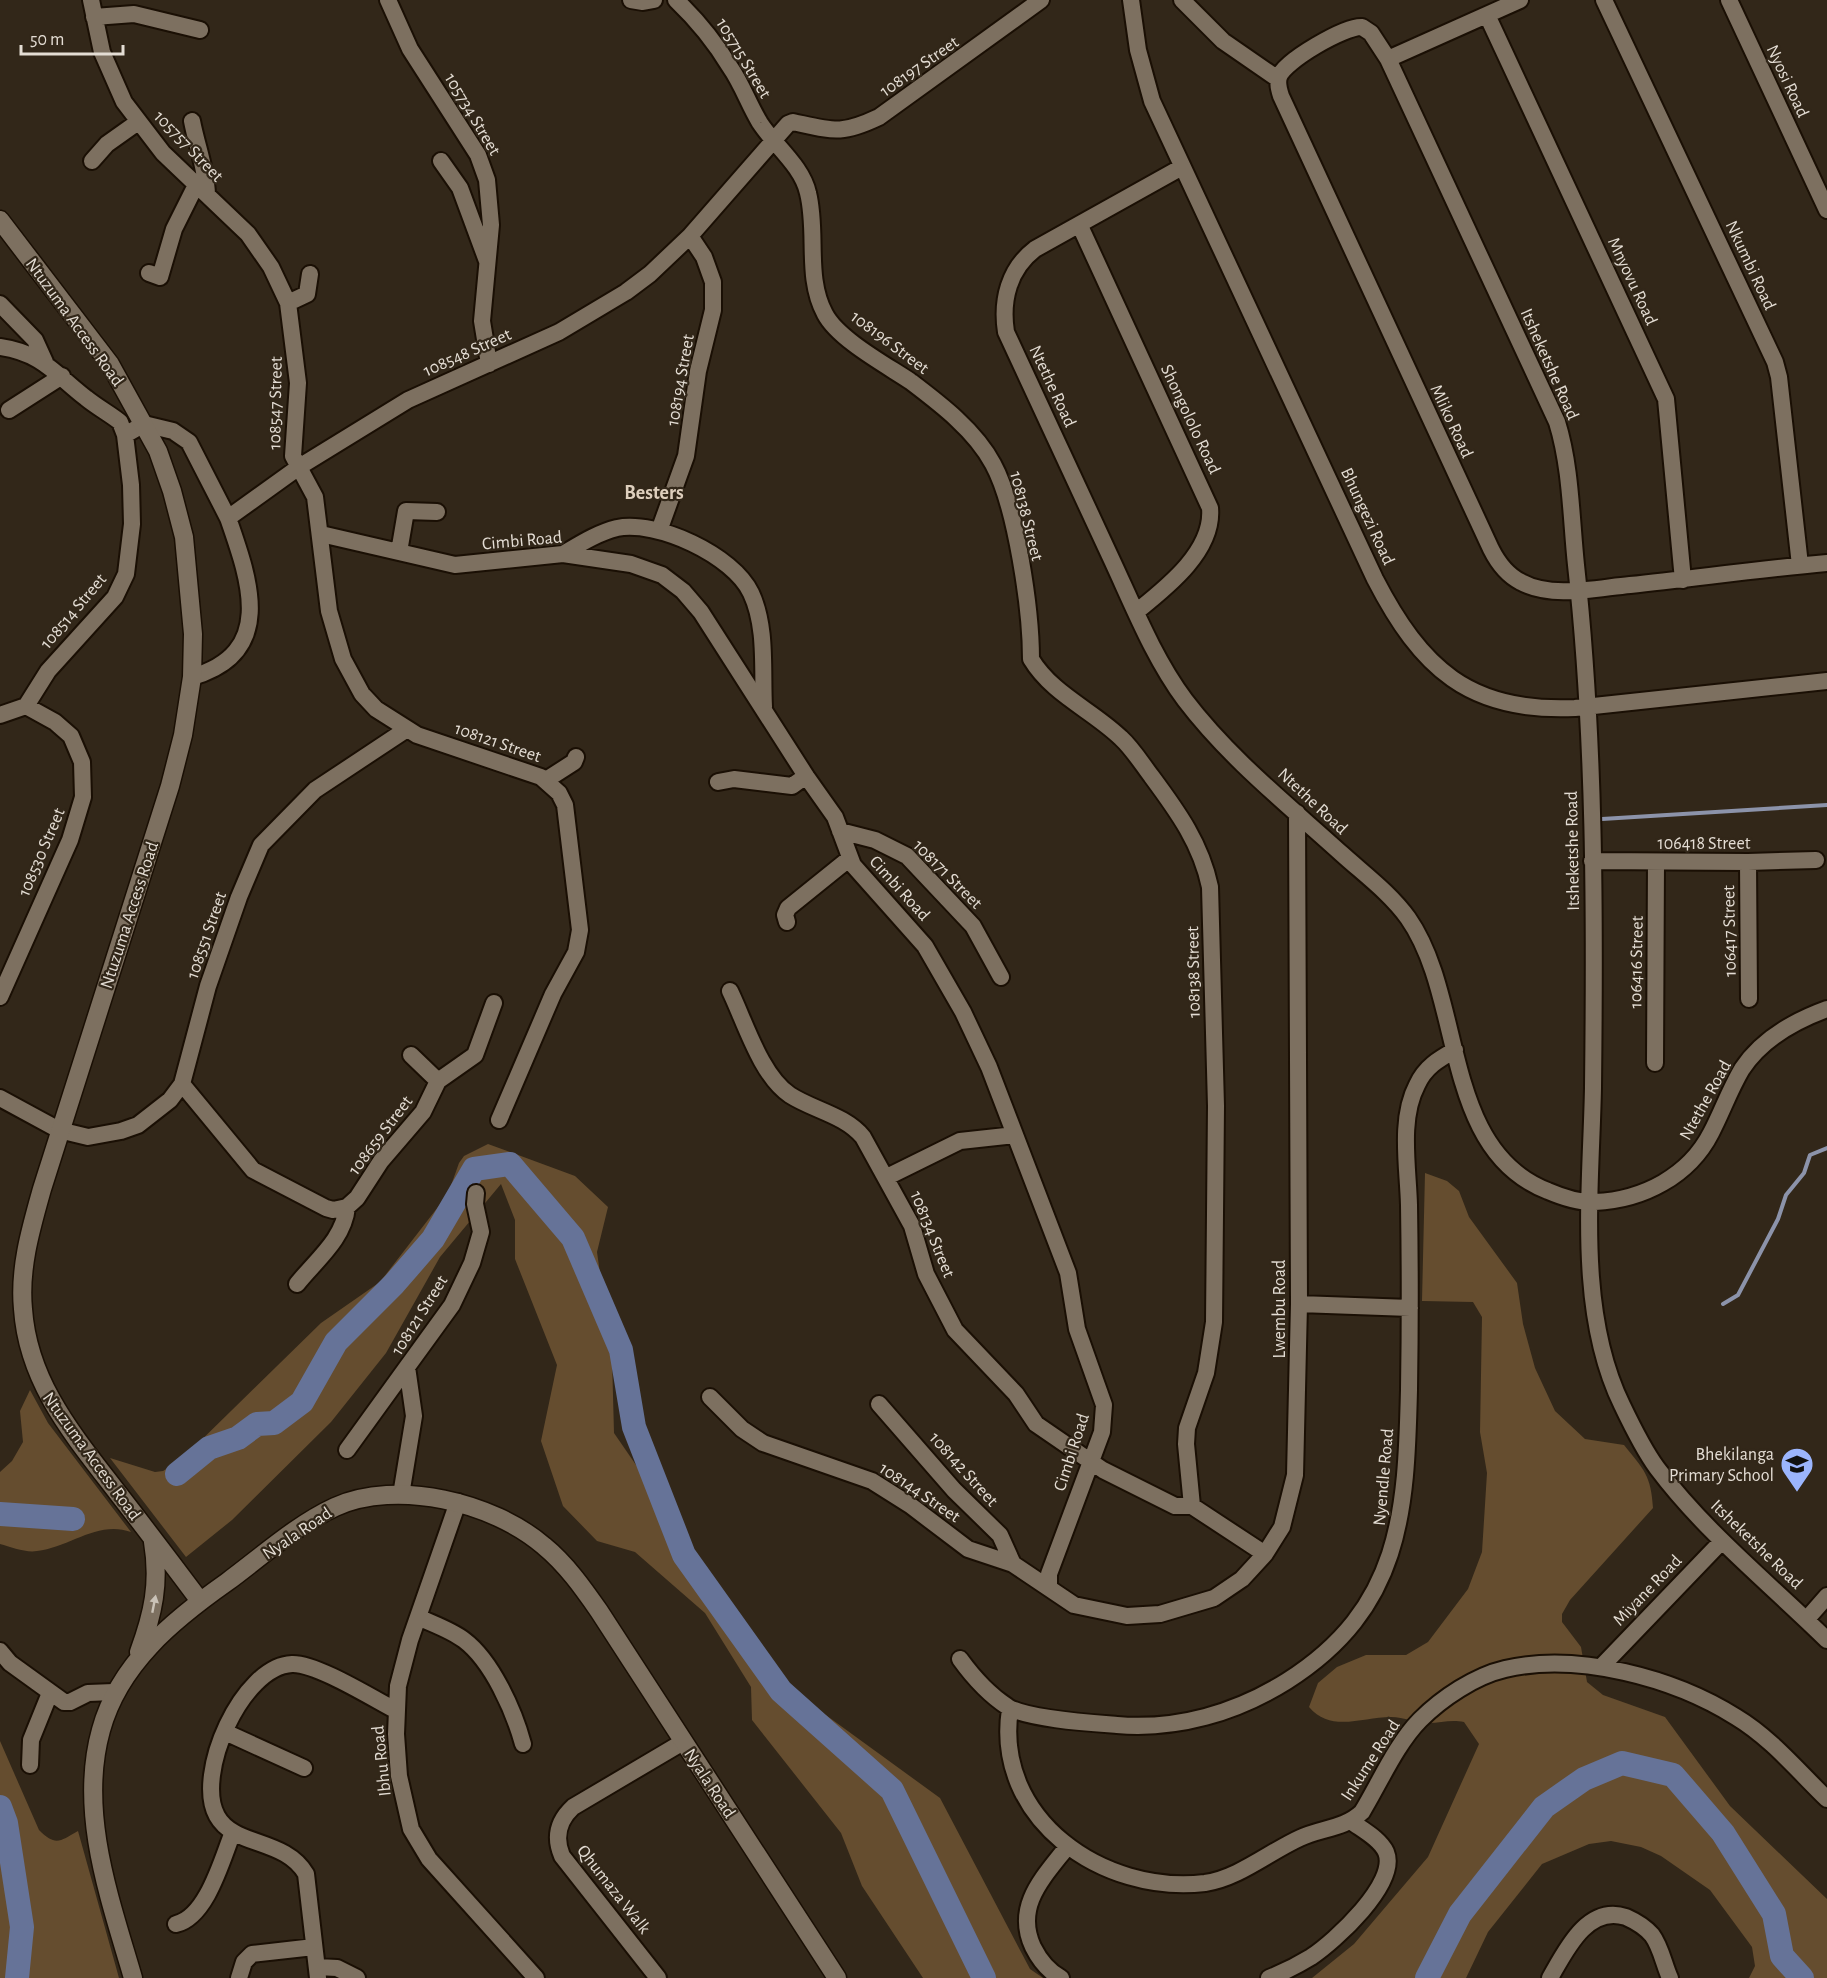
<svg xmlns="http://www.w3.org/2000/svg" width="1827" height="1978" font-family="'Alegreya Sans',sans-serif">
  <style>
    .green { fill: #654d2f }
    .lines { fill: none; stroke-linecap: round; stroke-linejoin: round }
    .stream { stroke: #8c93aa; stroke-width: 4 }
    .river { stroke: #667398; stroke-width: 24 }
    .street-casing { stroke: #1a0f04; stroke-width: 20 }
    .secondary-casing { stroke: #1a0f04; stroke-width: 21 }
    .street { stroke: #7d7060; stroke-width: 16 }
    .secondary { stroke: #7d7060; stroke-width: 18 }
    .oneway { fill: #cac2b7 }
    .labels { text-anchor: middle; stroke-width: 4.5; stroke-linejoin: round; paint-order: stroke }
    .street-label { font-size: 18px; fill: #e4ddd4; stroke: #322719 }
    .poi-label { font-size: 18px; fill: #e4ddd4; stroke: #322719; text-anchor: end }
    .neighbourhood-label { font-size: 20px; font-weight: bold; fill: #decfbd; stroke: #322719 }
  </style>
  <rect width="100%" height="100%" fill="#322719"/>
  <path class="green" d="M 488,1144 L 575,1176 L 608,1207 L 597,1252 L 612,1358 L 614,1433 L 790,1689 L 940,1798 L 1030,1969 L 1043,1978 L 923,1978 L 862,1886 L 841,1833 L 752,1720 L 751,1687 L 705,1613 L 635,1552 L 597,1541 L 563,1506 L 541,1441 L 557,1365 L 515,1259 L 515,1220 L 501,1184 L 440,1257 L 386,1353 L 331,1422 L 232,1520 L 186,1557 L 110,1458 L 155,1472 L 163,1471 L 182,1459 L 321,1323 L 380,1282 L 448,1194 L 459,1163 L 464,1156 Z
    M 1425,1173 L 1447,1181 L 1459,1191 L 1469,1217 L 1517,1283 L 1523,1324 L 1535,1368 L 1555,1411 L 1585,1439 L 1624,1445 C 1644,1470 1651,1475 1653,1508 L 1570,1600 L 1562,1614 L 1562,1622 L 1581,1647 L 1587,1682 L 1603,1695 L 1665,1717 L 1730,1806 L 1827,1899 L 1827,1978 L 1749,1978 L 1755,1966 L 1752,1947 L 1710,1890 L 1661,1856 L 1641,1847 L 1611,1841 L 1589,1844 L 1542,1864 L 1488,1932 L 1466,1978 L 1312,1978 L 1354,1944 L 1428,1857 L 1479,1744 L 1464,1722 C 1451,1719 1441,1723 1428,1723 C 1416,1723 1404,1717 1391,1717 C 1362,1717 1331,1733 1309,1707 L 1318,1683 L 1337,1667 L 1366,1655 L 1406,1655 L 1428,1642 L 1468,1589 L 1482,1552 L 1487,1473 L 1480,1432 L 1482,1317 L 1473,1302 L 1422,1301 Z
    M 30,1390 L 48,1423 L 131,1532 C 98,1520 70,1547 37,1551 C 26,1553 11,1547 0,1544 L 0,1472 L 12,1461 L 23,1442 L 20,1411 Z
    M 0,1741 L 39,1830 C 56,1847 60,1841 78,1831 L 119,1978 L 0,1978 Z"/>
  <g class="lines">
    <path class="stream" d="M 1602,819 L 1827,805
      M 1723,1304 L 1738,1295 L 1778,1219 L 1786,1195 L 1804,1173 L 1810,1155 L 1827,1148"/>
    <path class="river" d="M 177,1474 L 209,1448 L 238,1438 L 257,1424 L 274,1423 L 302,1402 L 336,1342 L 394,1284 L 433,1239 L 474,1169 L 510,1164 L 573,1238 L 621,1350 L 634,1427 L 684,1555 L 781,1691 L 892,1790 L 984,1978
      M 0,1514 L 73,1519
      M 0,1807 L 6,1823 L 22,1927 L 17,1978
      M 1427,1978 L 1460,1914 L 1544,1807 L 1584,1779 L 1622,1763 L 1673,1775 L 1723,1833 L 1774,1914 L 1782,1956 L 1802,1978"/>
    <g class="street-casing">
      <path id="street" d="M 91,0 L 102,52 L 124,102 L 163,153 L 248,234 L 271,267 L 288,303 L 298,383 L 293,456 L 315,497 L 329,611 L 343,659 L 362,694 L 376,709 L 417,735 L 541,777 L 559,793 L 565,805 L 580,930 L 576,952 L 553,994 L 499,1120
        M 388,0 L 410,49 L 478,155 L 487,180 L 491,225 L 482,321 L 489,364
        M 631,0 L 643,2 L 654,0
        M 676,0 C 697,20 715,42 730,67 C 742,84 749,105 760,123 C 775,146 802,166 808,193 C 818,233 805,277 825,314 C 838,339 886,365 910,381 C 939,403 975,430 993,464 C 1016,506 1031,610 1031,659 C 1052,694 1092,710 1121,738 C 1133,749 1142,764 1152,777 C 1178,812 1201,844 1210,887 L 1216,1106 L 1214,1322 L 1206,1373 L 1187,1428 L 1186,1444 L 1192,1506 L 1265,1554
        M 1131,0 L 1138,50 L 1152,101 L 1375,579 C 1421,668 1469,713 1575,708 L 1827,681
        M 1182,0 L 1223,41 L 1278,79
        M 1604,0 L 1775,362 L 1779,377 L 1800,565
        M 1729,0 L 1827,210
        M 1487,15 L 1666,399 L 1683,580
        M 94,17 L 134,14 L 200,30
        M 1388,59 L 1520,0
        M 192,121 C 197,147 206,168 207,194
        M 92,161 L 107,144 L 138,122
        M 441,161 L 460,188 L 487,261
        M 1182,167 L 1035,249 C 1009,269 1001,300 1006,332 C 1041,407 1075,481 1110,556 C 1133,605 1153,657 1185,700 C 1229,758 1288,805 1342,854 C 1364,874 1390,893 1408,918 C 1465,999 1441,1150 1548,1191 C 1562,1197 1580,1203 1595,1202 C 1643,1200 1689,1176 1711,1133 C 1722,1112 1730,1089 1742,1069 C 1762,1039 1794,1021 1827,1009
        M 1080,226 L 1210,508 C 1214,551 1166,588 1136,612
        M 149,273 L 160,277 L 174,229 L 196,185
        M 288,303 L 307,294 L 310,274
        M 0,304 L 35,340 L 45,362
        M 0,347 C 42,353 55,374 86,398 C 97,407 110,414 120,422 L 125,435 L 131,485 L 132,524 L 126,574 L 115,597 L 48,671 L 26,706 L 0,715
        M 9,410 L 62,376
        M 125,435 L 144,424 L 173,431 L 189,442 L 228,518 L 299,467 L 408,400 L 559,332 L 626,292 L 650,274 L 690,236 L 788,124 L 793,122 C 834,131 841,135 879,117 L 1041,0
        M 659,531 L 686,456 L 698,371 L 713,310 L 713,282 L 704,257 L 690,236
        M 321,534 L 455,565 L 563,554 L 631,564 L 662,575 L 683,591 L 701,612 L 806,776 L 835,817 L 853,865 L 925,946 L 963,1012 L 989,1067 L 1068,1273 L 1077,1329 L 1104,1405 L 1102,1432 L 1049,1574 L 1049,1586
        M 399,552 L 406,511 L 437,512
        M 563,554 C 580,544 597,533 617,528 C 657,520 733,555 751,593 C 767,627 762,670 764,707
        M 1827,563 C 1761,569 1696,578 1630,585 C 1597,588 1552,599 1521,582 C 1507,575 1498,563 1491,549 L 1281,96 C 1279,90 1277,83 1279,77 C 1284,61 1345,26 1362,27 L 1371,33 L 1388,59 L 1557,422 C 1571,467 1571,518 1576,565 C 1595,738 1595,914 1593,1088 C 1591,1189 1576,1311 1622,1405 C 1632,1426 1643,1449 1657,1468 C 1705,1532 1770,1584 1827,1640
        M 192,677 C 276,653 250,581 228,518
        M 546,780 L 574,762 L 576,757
        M 718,782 L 734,779 L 792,786 L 806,776
        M 840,831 L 875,840 L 907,856 L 973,926 L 1001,977
        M 1592,861 L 1748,862 L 1816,860
        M 1748,862 L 1749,999
        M 787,922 L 785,915 L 788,908 L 850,858
        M 730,991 C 745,1022 761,1076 790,1095 C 813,1110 845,1115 863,1137 L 912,1226 L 926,1274 L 955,1330 L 1016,1394 L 1036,1424 L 1103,1470 L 1175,1506 L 1192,1506
        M 0,997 L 70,840 L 83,797 L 82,762 L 71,736 L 55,722 L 26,706
        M 411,1055 L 438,1081
        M 1655,1063 L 1656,862
        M 182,1084 L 253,1170 L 326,1208 L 333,1210 L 347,1207 L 357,1198 L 381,1161 L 423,1112 L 438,1081 L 475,1055 L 494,1003
        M 0,1098 L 59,1130 L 88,1137 L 121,1131 L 138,1125 L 170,1100 L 182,1084 L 208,986 L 239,897 L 261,845 L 315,790 L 407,729
        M 887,1177 L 960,1141 L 1015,1135
        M 297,1284 C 316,1260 344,1239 347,1207
        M 1299,1304 L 1410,1308
        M 710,1397 L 742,1429 L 763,1443 L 872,1481 L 910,1505 L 968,1549 L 1013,1564 L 1074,1605 L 1127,1616 L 1160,1614 L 1214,1598 L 1242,1579 L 1265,1554 L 1282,1527 L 1295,1475 L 1299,1304 L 1297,813
        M 879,1404 L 954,1490 L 1000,1535 L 1013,1564
        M 347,1450 L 407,1367
        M 401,1495 L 414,1416 L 407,1367 L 452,1305 L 472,1263 L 481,1232 L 475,1204 L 476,1193
        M 458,1502 L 410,1640 L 398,1686 L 396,1734 L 399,1776 L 411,1829 L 429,1859 L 536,1978
        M 418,1617 C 433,1624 451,1630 464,1640 C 492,1661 514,1711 523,1744
        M 1806,1620 L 1827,1596
        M 0,1651 L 10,1663 L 64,1702 L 70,1702 L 88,1693 L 114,1692
        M 960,1659 C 973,1677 988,1694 1008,1707 C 1028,1719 1091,1723 1117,1725 C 1177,1730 1236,1713 1287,1681 C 1402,1608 1406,1512 1409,1390 C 1410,1328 1410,1266 1409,1205 C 1408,1167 1399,1119 1417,1085 C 1425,1067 1439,1059 1455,1050
        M 1601,1667 L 1722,1541
        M 1010,1709 C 993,1819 1103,1895 1205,1883 C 1239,1878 1269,1852 1300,1838 C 1321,1828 1344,1829 1362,1812 C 1379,1784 1397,1743 1420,1720 C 1442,1698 1475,1676 1505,1669 C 1578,1652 1674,1678 1736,1717 C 1771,1738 1798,1771 1827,1799
        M 225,1732 L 304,1768
        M 30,1765 L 31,1740 L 50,1693
        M 176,1924 C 207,1917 222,1859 233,1832
        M 317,1967 L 337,1968 L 357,1978
        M 239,1978 L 244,1962 L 252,1954 L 314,1947
        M 318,1978 L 306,1874 C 285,1838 234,1847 217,1816 C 194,1775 242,1666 292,1664 C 316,1663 372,1698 395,1710
        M 658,1978 L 562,1856 C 554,1837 558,1821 573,1807 L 683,1742
        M 1061,1978 C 1048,1971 1040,1961 1033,1947 C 1014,1906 1043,1878 1067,1847
        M 1269,1978 C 1284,1972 1298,1965 1311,1957 C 1334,1942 1399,1883 1386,1852 C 1380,1839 1363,1830 1352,1822
        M 1550,1978 C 1565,1952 1587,1904 1626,1917 C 1635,1921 1646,1928 1652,1935 C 1661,1947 1664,1965 1670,1978"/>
    </g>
    <g class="secondary-casing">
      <path id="secondary" d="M 0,220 L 110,364 L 158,451 L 172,491 L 184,537 L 193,634 L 192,677 L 183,735 L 170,786 L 42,1189 C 31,1228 19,1268 23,1309 C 28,1383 74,1436 117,1492 C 145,1528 173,1565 200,1601
        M 139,1652 C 153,1614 160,1583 153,1542
        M 133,1978 C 110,1899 78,1812 101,1730 C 119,1664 173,1620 227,1582 C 261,1557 296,1525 335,1507 C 397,1479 493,1502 544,1546 C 566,1564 583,1588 599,1611 L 837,1978"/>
    </g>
    <use href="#street" class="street"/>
    <use href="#secondary" class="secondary"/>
  </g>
  <defs><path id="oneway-solid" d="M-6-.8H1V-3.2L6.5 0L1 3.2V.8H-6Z" transform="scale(1.5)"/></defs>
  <use class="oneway" href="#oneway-solid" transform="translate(154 1604) rotate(-79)"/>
  <defs>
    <g id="school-pin" transform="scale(1.725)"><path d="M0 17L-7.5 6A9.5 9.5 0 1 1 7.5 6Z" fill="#9bb5fd" stroke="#322719"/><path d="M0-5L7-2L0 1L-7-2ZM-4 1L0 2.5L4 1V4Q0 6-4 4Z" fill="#111"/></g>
  </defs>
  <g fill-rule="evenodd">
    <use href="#school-pin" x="1797" y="1464"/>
  </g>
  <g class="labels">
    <g class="street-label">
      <text transform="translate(744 58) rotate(59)" y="6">105715 Street</text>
      <text transform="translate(919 66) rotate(-35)" y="6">108197 Street</text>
      <text transform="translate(1788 81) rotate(65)" y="6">Nyosi Road</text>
      <text transform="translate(473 114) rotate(59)" y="6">105734 Street</text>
      <text transform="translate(189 146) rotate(46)" y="6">105757 Street</text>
      <text transform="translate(1751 265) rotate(65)" y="6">Nkumbi Road</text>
      <text transform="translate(1633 281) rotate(65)" y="6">Mnyovu Road</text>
      <text transform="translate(75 322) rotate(54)" y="6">Ntuzuma Access Road</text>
      <text transform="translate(890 342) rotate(37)" y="6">108196 Street</text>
      <text transform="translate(467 352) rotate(-24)" y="6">108548 Street</text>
      <text transform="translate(1550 364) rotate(66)" y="6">Itsheketshe Road</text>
      <text transform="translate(680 380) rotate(-80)" y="6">108194 Street</text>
      <text transform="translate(1053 386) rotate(65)" y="6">Ntethe Road</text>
      <text transform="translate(275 403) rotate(-89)" y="6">108547 Street</text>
      <text transform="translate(1191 419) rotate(65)" y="6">Shongololo Road</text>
      <text transform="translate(1452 421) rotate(65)" y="6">Mliko Road</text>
      <text transform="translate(1027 516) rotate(76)" y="6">108138 Street</text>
      <text transform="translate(1368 516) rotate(65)" y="6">Bhungezi Road</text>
      <text transform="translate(522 540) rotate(-5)" y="6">Cimbi Road</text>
      <text transform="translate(73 611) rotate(-50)" y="6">108514 Street</text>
      <text transform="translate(498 742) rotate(19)" y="6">108121 Street</text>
      <text transform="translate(1313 801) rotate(43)" y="6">Ntethe Road</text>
      <text x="1704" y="849">106418 Street</text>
      <text transform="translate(1572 851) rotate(-91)" y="6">Itsheketshe Road</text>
      <text transform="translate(41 852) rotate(-67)" y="6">108530 Street</text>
      <text transform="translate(948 874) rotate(45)" y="6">108171 Street</text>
      <text transform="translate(900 888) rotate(48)" y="6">Cimbi Road</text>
      <text transform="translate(129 915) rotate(-72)" y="6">Ntuzuma Access Road</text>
      <text transform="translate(1729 931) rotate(-91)" y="6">106417 Street</text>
      <text transform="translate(206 935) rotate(-71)" y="6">108551 Street</text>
      <text transform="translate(1636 962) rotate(-89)" y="6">106416 Street</text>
      <text transform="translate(1193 972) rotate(-91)" y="6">108138 Street</text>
      <text transform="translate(1705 1100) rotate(-61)" y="6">Ntethe Road</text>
      <text transform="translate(380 1135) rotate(-53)" y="6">108659 Street</text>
      <text transform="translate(933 1234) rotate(68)" y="6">108134 Street</text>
      <text transform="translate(1279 1309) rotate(-90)" y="6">Lwembu Road</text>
      <text transform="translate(419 1315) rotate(-58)" y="6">108121 Street</text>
      <text transform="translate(1071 1452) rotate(-72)" y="6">Cimbi Road</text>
      <text transform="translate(92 1456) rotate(54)" y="6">Ntuzuma Access Road</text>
      <text transform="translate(964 1469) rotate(48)" y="6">108142 Street</text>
      <text transform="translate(1383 1477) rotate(-85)" y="6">Nyendle Road</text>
      <text transform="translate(920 1492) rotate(34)" y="6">108144 Street</text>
      <text transform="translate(297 1533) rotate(-34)" y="6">Nyala Road</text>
      <text transform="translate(1757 1544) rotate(44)" y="6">Itsheketshe Road</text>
      <text transform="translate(1647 1590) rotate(-46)" y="6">Miyane Road</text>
      <text transform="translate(1370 1760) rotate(-57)" y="6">Inkume Road</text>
      <text transform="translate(381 1761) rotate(-96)" y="6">Ibhu Road</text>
      <text transform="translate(710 1783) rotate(57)" y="6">Nyala Road</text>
      <text transform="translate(614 1889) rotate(52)" y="6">Qhumaza Walk</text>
    </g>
    <g class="poi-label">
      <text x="1774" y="1460">Bhekilanga<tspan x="1774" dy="21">Primary School</tspan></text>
    </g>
    <g class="neighbourhood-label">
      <text x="654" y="499">Besters</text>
    </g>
  </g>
  <path d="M21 45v9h102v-9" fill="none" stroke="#e4ddd4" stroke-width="3"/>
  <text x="30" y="45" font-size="18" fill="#e4ddd4" stroke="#322719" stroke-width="4.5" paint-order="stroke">50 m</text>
</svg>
